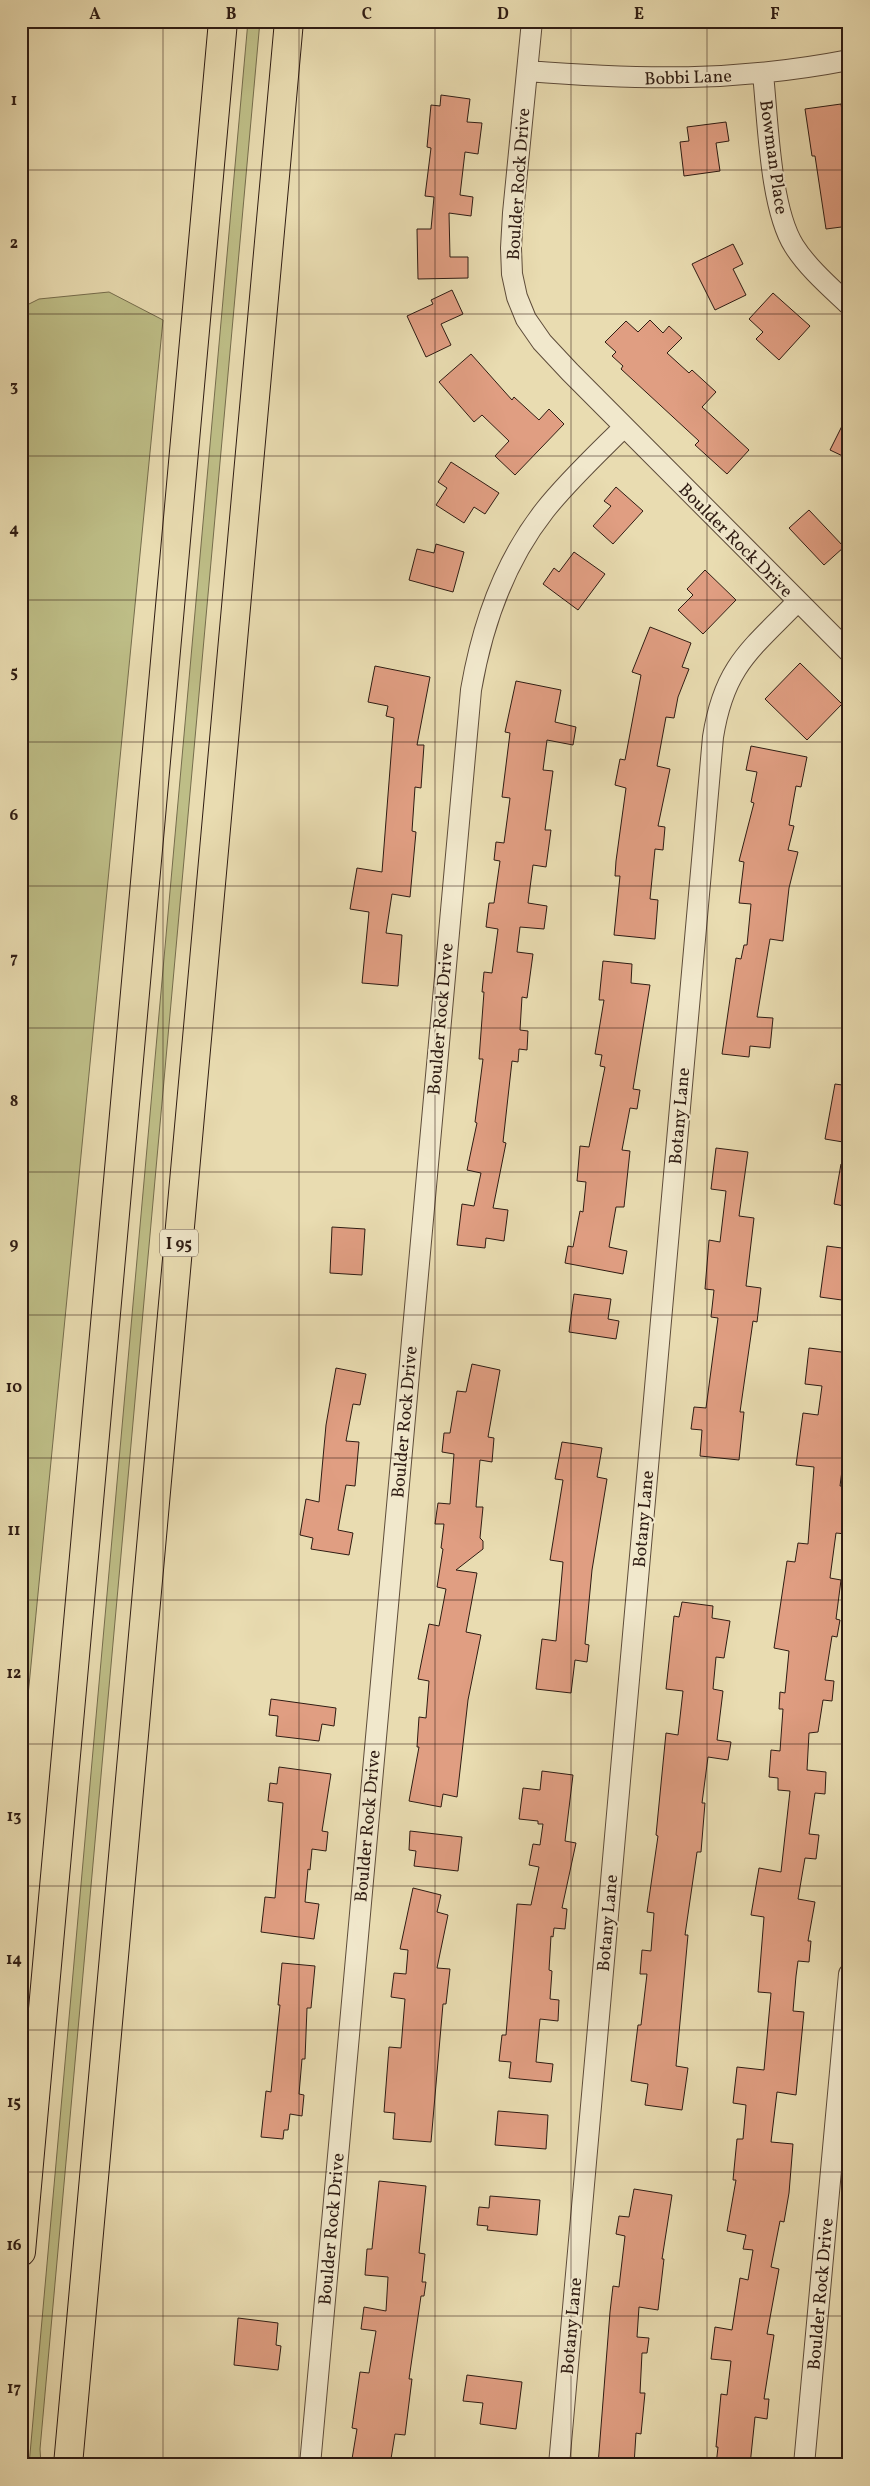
<svg xmlns="http://www.w3.org/2000/svg" width="870" height="2486" font-family="Vollkorn,serif">
  <style>
    .green { fill: #bebe87; stroke: #766d4d }
    .building { fill: #e09e82; stroke: #2f1c13 }
    .lines { fill: none; stroke-linecap: round; stroke-linejoin: round }
    .minor-casing { stroke: #5e4c3a; stroke-width: 22 }
    .highway-casing { stroke: #2f1c13; stroke-width: 30 }
    .minor { stroke: #f1e8cc; stroke-width: 20 }
    .highway { stroke: #e9dcb1; stroke-width: 28 }
    .grid { fill: none; stroke: #2f1c13; stroke-width: 1; stroke-opacity: 0.55 }
    .labels { text-anchor: middle; stroke-width: 4; stroke-linejoin: round; paint-order: stroke }
    .shield { fill: #f1e8cc; stroke: #69594a; stroke-width: 1 }
    .shield-label { font-size: 16px; font-weight: bold; fill: #2f1c13 }
    .street-label { font-size: 18px; fill: #2f1c13; stroke: #f1e8cc }
    .neatline { fill: none; stroke: #2f1c13; stroke-width: 2 }
    .grid-label { font-size: 16px; text-anchor: middle; font-weight: bold; fill: #2f1c13 }
  </style>
  <rect width="100%" height="100%" fill="#e9dcb1"/>
  <filter id="stains"><feTurbulence type="fractalNoise" baseFrequency=".004" numOctaves="4"/><feColorMatrix values="0 0 0 0 .2 0 0 0 0 .09 0 0 0 0 .02 0 0 0 .5 -.17"/></filter>
  <radialGradient id="worn" r=".72"><stop offset=".6" stop-color="#630" stop-opacity="0"/><stop offset="1" stop-color="#630" stop-opacity=".3"/></radialGradient>
  <path class="green" d="M 248,21 L 260,21 L 40,2449 L 41,2465 L 29,2465 Z
    M 109,292 L 163,320 L 21,1767 L 21,308 L 39,299 Z"/>
  <path class="building" d="M 441,95 L 470,99 L 467,122 L 482,123 L 478,154 L 465,152 L 460,195 L 473,197 L 471,216 L 449,213 L 450,257 L 468,257 L 468,278 L 418,279 L 417,229 L 431,229 L 434,197 L 425,196 L 431,148 L 427,147 L 431,105 L 440,106 Z
    M 841,104 L 844,123 L 849,123 L 849,226 L 826,229 L 815,156 L 812,156 L 805,109 Z
    M 726,122 L 729,141 L 716,143 L 720,171 L 684,176 L 680,142 L 689,141 L 687,127 Z
    M 733,244 L 743,264 L 733,269 L 746,295 L 715,310 L 692,264 Z
    M 452,290 L 463,314 L 441,324 L 451,345 L 426,357 L 407,316 L 433,304 L 431,300 Z
    M 773,293 L 810,326 L 779,360 L 756,339 L 763,332 L 749,319 Z
    M 650,320 L 663,333 L 669,326 L 682,338 L 667,353 L 689,373 L 692,370 L 716,392 L 702,407 L 749,450 L 727,474 L 695,445 L 699,441 L 621,369 L 623,366 L 612,356 L 616,352 L 605,342 L 626,321 L 638,332 Z
    M 471,354 L 512,400 L 514,397 L 539,420 L 549,409 L 564,424 L 515,475 L 495,456 L 509,441 L 482,415 L 474,422 L 439,382 Z
    M 849,412 L 849,459 L 830,450 Z
    M 451,462 L 499,493 L 485,514 L 474,507 L 464,523 L 436,505 L 447,488 L 438,482 Z
    M 616,487 L 643,511 L 613,544 L 593,526 L 611,506 L 604,501 Z
    M 809,510 L 844,547 L 824,565 L 789,528 Z
    M 436,544 L 464,552 L 453,592 L 409,580 L 417,549 L 434,553 Z
    M 574,552 L 605,574 L 578,610 L 543,584 L 554,568 L 559,572 Z
    M 705,570 L 736,600 L 703,634 L 678,610 L 693,595 L 687,589 Z
    M 650,627 L 691,643 L 682,667 L 689,669 L 678,697 L 674,718 L 666,717 L 657,766 L 670,769 L 658,826 L 665,827 L 663,850 L 655,849 L 650,899 L 658,900 L 655,939 L 614,935 L 620,876 L 615,876 L 616,861 L 626,788 L 615,785 L 620,759 L 625,760 L 641,675 L 632,672 Z
    M 800,663 L 842,704 L 807,740 L 765,699 Z
    M 375,666 L 430,677 L 417,745 L 424,745 L 421,788 L 415,787 L 412,831 L 416,832 L 410,897 L 392,894 L 386,933 L 402,935 L 398,986 L 362,983 L 369,912 L 350,909 L 357,868 L 382,872 L 394,718 L 386,716 L 388,706 L 368,702 Z
    M 516,681 L 561,690 L 555,722 L 576,727 L 573,745 L 547,740 L 543,770 L 553,771 L 545,830 L 551,830 L 546,867 L 533,865 L 528,903 L 547,906 L 544,929 L 520,927 L 517,952 L 533,954 L 527,998 L 522,997 L 520,1030 L 528,1031 L 527,1050 L 519,1049 L 518,1062 L 512,1061 L 503,1142 L 506,1143 L 493,1208 L 508,1210 L 504,1241 L 486,1238 L 485,1248 L 457,1245 L 462,1204 L 474,1206 L 481,1173 L 467,1170 L 477,1123 L 475,1122 L 483,1059 L 479,1059 L 484,992 L 482,992 L 484,972 L 492,973 L 498,929 L 486,927 L 489,903 L 494,903 L 500,861 L 494,860 L 496,842 L 504,843 L 510,798 L 502,797 L 510,733 L 505,732 Z
    M 751,746 L 807,757 L 801,787 L 796,786 L 789,825 L 794,826 L 788,850 L 798,852 L 789,888 L 783,941 L 770,939 L 757,1017 L 773,1018 L 770,1048 L 750,1046 L 749,1057 L 722,1054 L 736,958 L 741,959 L 744,945 L 747,945 L 751,904 L 739,903 L 744,862 L 739,861 L 754,803 L 751,802 L 757,772 L 746,770 Z
    M 603,961 L 632,964 L 631,983 L 650,985 L 633,1089 L 640,1090 L 637,1109 L 630,1108 L 622,1150 L 630,1151 L 624,1207 L 616,1207 L 609,1247 L 627,1251 L 623,1274 L 565,1263 L 568,1246 L 573,1247 L 580,1211 L 583,1212 L 586,1182 L 577,1181 L 580,1146 L 589,1147 L 605,1067 L 600,1066 L 602,1055 L 595,1054 L 604,1000 L 599,1000 Z
    M 835,1084 L 849,1086 L 849,1143 L 825,1139 Z
    M 716,1148 L 748,1152 L 739,1216 L 754,1218 L 746,1286 L 761,1288 L 757,1322 L 753,1321 L 740,1412 L 744,1412 L 739,1460 L 700,1456 L 702,1430 L 691,1429 L 694,1407 L 706,1408 L 718,1318 L 711,1317 L 714,1290 L 705,1289 L 709,1240 L 720,1242 L 726,1191 L 711,1189 Z
    M 841,1164 L 849,1165 L 849,1207 L 834,1204 Z
    M 332,1227 L 365,1229 L 362,1275 L 330,1273 Z
    M 827,1246 L 849,1249 L 849,1301 L 820,1297 Z
    M 574,1294 L 611,1299 L 608,1319 L 619,1321 L 616,1339 L 569,1332 Z
    M 809,1348 L 849,1353 L 849,1439 L 846,1439 L 840,1486 L 849,1486 L 846,1534 L 836,1533 L 830,1578 L 841,1580 L 836,1619 L 840,1620 L 837,1637 L 832,1636 L 825,1680 L 834,1681 L 832,1701 L 823,1700 L 818,1732 L 809,1733 L 807,1770 L 826,1772 L 825,1794 L 815,1793 L 809,1834 L 819,1835 L 816,1859 L 805,1858 L 798,1899 L 815,1902 L 808,1941 L 811,1941 L 809,1962 L 798,1961 L 796,1976 L 793,2011 L 804,2012 L 796,2095 L 777,2092 L 771,2142 L 793,2144 L 789,2193 L 784,2222 L 780,2221 L 771,2267 L 779,2269 L 767,2334 L 774,2335 L 764,2399 L 769,2399 L 767,2419 L 755,2417 L 750,2465 L 716,2465 L 718,2447 L 716,2447 L 721,2394 L 727,2395 L 731,2361 L 711,2359 L 715,2327 L 732,2330 L 740,2278 L 748,2280 L 753,2250 L 743,2249 L 746,2235 L 727,2231 L 736,2180 L 733,2180 L 737,2139 L 743,2139 L 746,2105 L 733,2103 L 737,2067 L 764,2070 L 771,1993 L 758,1992 L 764,1917 L 751,1915 L 759,1868 L 781,1872 L 790,1791 L 778,1790 L 778,1778 L 769,1777 L 771,1750 L 780,1751 L 783,1709 L 779,1709 L 780,1692 L 785,1693 L 789,1651 L 774,1648 L 787,1561 L 795,1562 L 798,1543 L 808,1544 L 814,1467 L 796,1465 L 803,1413 L 818,1415 L 822,1386 L 805,1384 Z
    M 472,1364 L 500,1370 L 488,1437 L 494,1438 L 492,1462 L 480,1460 L 476,1507 L 483,1507 L 480,1538 L 483,1541 L 483,1549 L 456,1570 L 477,1573 L 466,1632 L 481,1635 L 468,1700 L 457,1797 L 443,1794 L 441,1807 L 409,1801 L 419,1747 L 417,1747 L 419,1717 L 426,1718 L 429,1681 L 418,1679 L 429,1624 L 439,1626 L 446,1589 L 437,1587 L 443,1549 L 441,1548 L 444,1524 L 435,1524 L 438,1503 L 450,1504 L 454,1454 L 442,1452 L 444,1433 L 450,1433 L 457,1391 L 466,1392 Z
    M 336,1368 L 366,1374 L 360,1405 L 353,1404 L 346,1441 L 359,1442 L 355,1486 L 346,1485 L 338,1530 L 353,1533 L 349,1555 L 311,1549 L 313,1538 L 300,1535 L 306,1499 L 319,1502 L 326,1425 Z
    M 562,1442 L 602,1448 L 597,1477 L 607,1479 L 592,1570 L 585,1644 L 589,1645 L 587,1662 L 575,1660 L 571,1693 L 536,1689 L 542,1639 L 556,1641 L 563,1562 L 550,1560 L 563,1480 L 555,1479 Z
    M 682,1602 L 713,1606 L 712,1618 L 730,1621 L 724,1658 L 716,1657 L 713,1689 L 723,1691 L 717,1740 L 731,1742 L 728,1760 L 708,1757 L 702,1803 L 705,1803 L 701,1852 L 697,1852 L 685,1935 L 688,1935 L 676,2066 L 688,2068 L 682,2110 L 645,2105 L 648,2084 L 631,2081 L 638,2025 L 641,2025 L 647,1974 L 640,1974 L 642,1950 L 651,1951 L 654,1913 L 647,1912 L 658,1836 L 656,1835 L 666,1733 L 678,1735 L 683,1691 L 666,1689 L 674,1616 L 679,1617 Z
    M 271,1699 L 336,1708 L 334,1726 L 322,1724 L 319,1741 L 276,1736 L 278,1716 L 269,1715 Z
    M 279,1767 L 331,1774 L 322,1831 L 328,1832 L 326,1851 L 312,1849 L 310,1870 L 308,1869 L 305,1902 L 319,1904 L 314,1939 L 261,1932 L 265,1897 L 275,1898 L 283,1803 L 268,1801 L 270,1783 L 277,1784 Z
    M 542,1771 L 573,1775 L 565,1841 L 576,1843 L 562,1908 L 567,1909 L 565,1929 L 554,1928 L 553,1937 L 551,1936 L 549,1970 L 552,1971 L 550,1999 L 559,2000 L 558,2021 L 540,2019 L 536,2062 L 553,2064 L 551,2082 L 509,2078 L 511,2062 L 499,2061 L 502,2035 L 506,2035 L 517,1904 L 531,1905 L 539,1867 L 529,1865 L 533,1844 L 540,1845 L 543,1824 L 538,1824 L 538,1821 L 519,1819 L 523,1788 L 540,1790 Z
    M 410,1831 L 462,1837 L 458,1871 L 414,1866 L 416,1851 L 409,1850 Z
    M 413,1888 L 441,1895 L 437,1912 L 448,1915 L 437,1968 L 450,1969 L 446,2004 L 443,2004 L 431,2142 L 393,2139 L 395,2113 L 384,2112 L 389,2047 L 401,2048 L 405,1999 L 391,1997 L 394,1973 L 406,1974 L 408,1950 L 400,1949 Z
    M 282,1963 L 315,1966 L 311,2008 L 307,2008 L 305,2059 L 302,2059 L 299,2094 L 304,2095 L 302,2116 L 290,2114 L 288,2130 L 284,2130 L 283,2139 L 261,2137 L 266,2091 L 271,2092 L 280,2005 L 278,2005 Z
    M 498,2111 L 548,2115 L 546,2149 L 495,2145 Z
    M 379,2181 L 426,2186 L 419,2253 L 425,2254 L 422,2282 L 426,2282 L 424,2296 L 421,2296 L 409,2379 L 412,2379 L 405,2435 L 395,2434 L 390,2465 L 351,2465 L 357,2429 L 352,2428 L 360,2372 L 369,2373 L 376,2331 L 361,2329 L 364,2307 L 386,2311 L 388,2277 L 365,2275 L 367,2249 L 372,2249 Z
    M 634,2189 L 672,2195 L 662,2259 L 664,2259 L 658,2310 L 639,2307 L 637,2337 L 649,2338 L 647,2353 L 642,2353 L 640,2393 L 645,2393 L 641,2434 L 636,2433 L 634,2465 L 598,2465 L 610,2312 L 613,2286 L 619,2287 L 625,2236 L 616,2234 L 619,2216 L 629,2217 Z
    M 490,2196 L 540,2200 L 537,2235 L 487,2230 L 488,2226 L 477,2225 L 479,2207 L 489,2208 Z
    M 238,2318 L 278,2323 L 276,2345 L 281,2346 L 278,2370 L 234,2365 Z
    M 467,2375 L 522,2382 L 516,2429 L 480,2424 L 483,2403 L 463,2401 Z"/>
  <g class="lines">
    <g class="minor-casing">
      <path id="minor" d="M 532,21 L 513,213 L 511,248 L 512,274 L 517,297 L 526,319 L 542,342 L 570,372 L 849,652
        M 527,71 C 641,80 736,82 849,60
        M 763,74 C 768,121 770,208 794,246 C 808,268 830,287 849,305
        M 310,2465 L 471,690 C 482,626 504,562 545,510 C 568,481 597,454 624,427
        M 559,2465 L 713,737 C 724,667 750,650 797,602
        M 804,2465 L 849,1974"/>
    </g>
    <g class="highway-casing">
      <path id="highway" d="M 21,2252 L 223,21
        M 68,2465 L 289,21"/>
    </g>
    <use href="#minor" class="minor"/>
    <use href="#highway" class="highway"/>
  </g>
  <path class="grid" d="M 163,21 L 163,2465M 299,21 L 299,2465M 435,21 L 435,2465M 571,21 L 571,2465M 707,21 L 707,2465M 21,170 L 849,170M 21,314 L 849,314M 21,456 L 849,456M 21,600 L 849,600M 21,742 L 849,742M 21,886 L 849,886M 21,1028 L 849,1028M 21,1172 L 849,1172M 21,1315 L 849,1315M 21,1458 L 849,1458M 21,1600 L 849,1600M 21,1744 L 849,1744M 21,1886 L 849,1886M 21,2030 L 849,2030M 21,2172 L 849,2172M 21,2316 L 849,2316"/>
  <g class="labels">
    <rect class="shield" x="160" y="1229.5" width="38" height="27" rx="4"/>
    <g class="shield-label">
      <text x="179" y="1249">I 95</text>
    </g>
    <g class="street-label">
      <text transform="translate(688 77) rotate(-2)" y="6">Bobbi Lane</text>
      <text transform="translate(774 157) rotate(82)" y="6">Bowman Place</text>
      <text transform="translate(518 184) rotate(-86)" y="6">Boulder Rock Drive</text>
      <text transform="translate(736 540) rotate(45)" y="6">Boulder Rock Drive</text>
      <text transform="translate(440 1019) rotate(-85)" y="6">Boulder Rock Drive</text>
      <text transform="translate(679 1116) rotate(-85)" y="6">Botany Lane</text>
      <text transform="translate(404 1422) rotate(-85)" y="6">Boulder Rock Drive</text>
      <text transform="translate(643 1519) rotate(-85)" y="6">Botany Lane</text>
      <text transform="translate(367 1826) rotate(-85)" y="6">Boulder Rock Drive</text>
      <text transform="translate(607 1923) rotate(-85)" y="6">Botany Lane</text>
      <text transform="translate(331 2229) rotate(-85)" y="6">Boulder Rock Drive</text>
      <text transform="translate(820 2294) rotate(-85)" y="6">Boulder Rock Drive</text>
      <text transform="translate(571 2326) rotate(-85)" y="6">Botany Lane</text>
    </g>
  </g>
  <rect width="870" height="2486" fill="none" stroke="#e9dcb1" stroke-width="55"/>
  <rect x="28" y="28" width="814" height="2430" class="neatline"/>
  <g class="grid-label">
    <text x="95" y="19">A</text>
    <text x="231" y="19">B</text>
    <text x="367" y="19">C</text>
    <text x="503" y="19">D</text>
    <text x="639" y="19">E</text>
    <text x="775" y="19">F</text>
    <text x="14" y="105">1</text>
    <text x="14" y="248">2</text>
    <text x="14" y="391">3</text>
    <text x="14" y="534">4</text>
    <text x="14" y="677">5</text>
    <text x="14" y="820">6</text>
    <text x="14" y="963">7</text>
    <text x="14" y="1106">8</text>
    <text x="14" y="1249">9</text>
    <text x="14" y="1392">10</text>
    <text x="14" y="1535">11</text>
    <text x="14" y="1678">12</text>
    <text x="14" y="1821">13</text>
    <text x="14" y="1964">14</text>
    <text x="14" y="2107">15</text>
    <text x="14" y="2250">16</text>
    <text x="14" y="2393">17</text>
  </g>
  <rect width="100%" height="100%" filter="url(#stains)"/>
  <rect width="100%" height="100%" fill="url(#worn)"/>
</svg>
